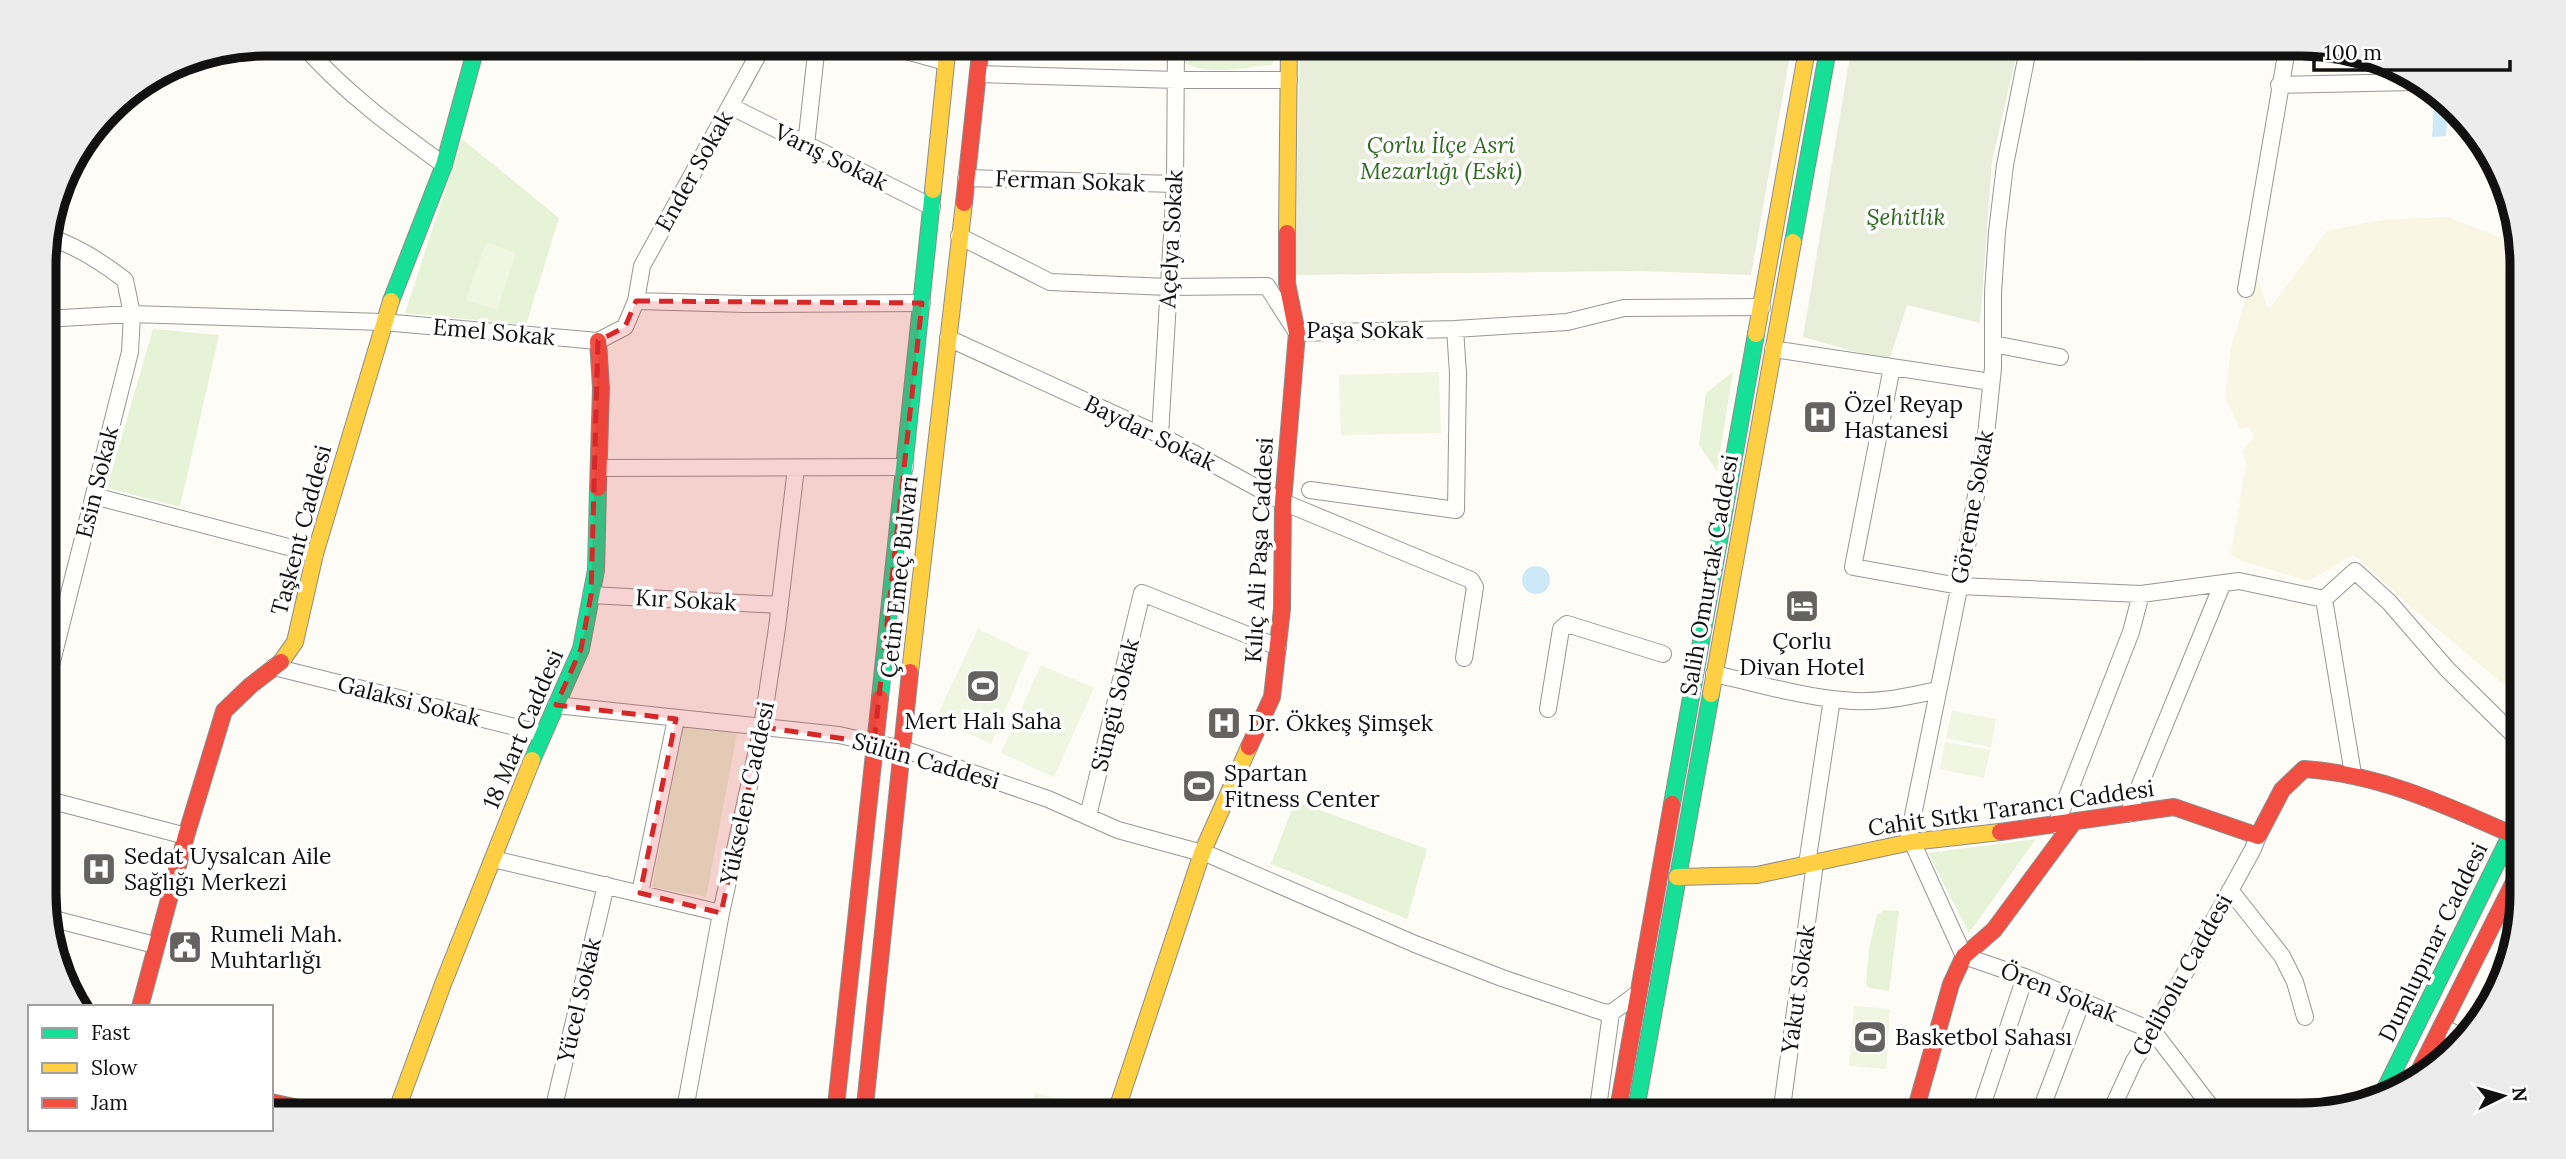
<svg xmlns="http://www.w3.org/2000/svg" width="2566" height="1159" font-family="Lora,serif">
  <style>
    .farmland { fill: #f9f7e4 }
    .green { fill: #e7f3d7 }
    .cemetery { fill: #e9eedb }
    .pitch { fill: #f0f6e1 }
    .water { fill: #cde8f7 }
    .lines { fill: none; stroke-linecap: round; stroke-linejoin: round }
    .street-casing { stroke: #979795; stroke-width: 18 }
    .fast-casing { stroke: #8e8d8b; stroke-width: 18 }
    .slow-casing { stroke: #8e8d8b; stroke-width: 18 }
    .jam-casing { stroke: #8e8d8b; stroke-width: 18 }
    .street { stroke: #fffffe; stroke-width: 16 }
    .fast { stroke: #16e098; stroke-width: 16 }
    .slow { stroke: #ffcf43; stroke-width: 16 }
    .jam { stroke: #f24e42; stroke-width: 16 }
    .marked { fill: #d62828; fill-opacity: 0.2; stroke: #d62828; stroke-width: 5; stroke-dasharray: 14 9; stroke-linejoin: round }
    .labels { text-anchor: middle; stroke-width: 7; stroke-linejoin: round; paint-order: stroke }
    .park-label { font-size: 23px; font-style: italic; fill: #2f6b1f; stroke: #fff }
    .street-label { font-size: 23px; fill: #111; stroke: #fff }
    .poi-label { font-size: 23px; fill: #111; stroke: #fff; text-anchor: start }
    .rim { fill: none; stroke: #111; stroke-width: 9 }
  </style>
  <rect width="100%" height="100%" fill="#fdfcf7"/>
  <path class="farmland" d="M 2447,217 L 2520,245 L 2522,700 L 2404,601 L 2354,555 L 2308,581 L 2239,560 L 2231,554 L 2246,464 L 2242,451 L 2254,437 L 2249,427 L 2241,429 L 2225,398 L 2231,348 L 2252,277 L 2259,280 L 2266,306 L 2270,308 L 2327,231 L 2382,220 Z"/>
  <path class="green" d="M 1179,44 L 1280,44 L 1280,46 L 1272,65 C 1243,67 1203,78 1179,59 Z
    M 462,139 L 559,218 L 526,325 L 405,313 Z
    M 153,329 L 219,335 L 180,507 L 107,488 Z
    M 1733,372 L 1717,471 L 1699,445 L 1706,393 Z
    M 684,724 L 737,734 L 706,897 L 652,887 Z
    M 1295,801 L 1427,849 L 1407,919 L 1271,864 Z
    M 2036,839 L 1969,933 L 1928,853 Z
    M 1885,910 L 1899,911 L 1889,991 L 1869,988 L 1866,984 L 1869,949 L 1877,915 Z"/>
  <path class="cemetery" d="M 1300,44 L 1792,44 L 1751,275 L 1640,271 L 1295,275 Z
    M 1852,44 L 2019,44 L 1992,161 L 1980,323 L 1907,305 L 1889,361 L 1803,337 Z"/>
  <path class="pitch" d="M 486,242 L 516,253 L 497,310 L 466,300 Z
    M 1439,372 L 1441,433 L 1341,435 L 1339,375 Z
    M 978,629 L 1029,653 L 991,744 L 936,718 Z
    M 1041,665 L 1094,688 L 1054,777 L 1001,753 Z
    M 1952,711 L 1996,719 L 1991,747 L 1946,738 Z
    M 1945,742 L 1990,750 L 1984,778 L 1940,769 Z
    M 1854,1006 L 1890,1009 L 1886,1069 L 1849,1066 Z
    M 1035,1093 L 1090,1106 L 1088,1115 L 1029,1115 Z"/>
  <path class="water" d="M 2118,44 L 2145,44 L 2141,61 L 2116,56 Z
    M 2448,109 L 2446,136 L 2432,137 L 2434,109 Z
    M1522 580a14 14 0 1 1 28 0a14 14 0 1 1-28 0Z"/>
  <g class="lines">
    <g class="street-casing">
      <path id="street" d="M 302,44 C 344,92 393,128 444,165
        M 881,44 L 946,62
        M 2029,44 L 2005,165 L 1997,232 L 1993,293 L 1993,368 L 1985,445 L 1963,569 L 1909,835 L 1964,956 L 2025,977 L 2153,1031 L 2214,1111
        M 978,74 L 1176,80 L 1289,80
        M 2279,85 L 2414,82
        M 730,106 L 932,207
        M 806,145 L 817,44
        M 966,178 L 1175,184
        M 959,236 L 1050,282 L 1168,287 L 1267,286 L 1297,333 L 1455,329 L 1567,322 L 1624,308 L 1762,307
        M 2246,289 L 2286,55 L 2286,44
        M 636,301 L 642,266 L 764,44
        M 44,319 L 132,314 L 383,322 L 598,341 L 625,327 L 636,301 L 746,304 L 922,303
        M 948,338 L 1160,435 L 1283,502 L 1471,580 L 1475,587 L 1464,658
        M 1993,344 L 2060,357
        M 1773,349 L 1991,382
        M 1892,367 L 1853,567 L 1959,586 L 2141,594 L 2239,581 L 2324,599 L 2355,571 L 2389,602 L 2447,669 L 2522,743
        M 1160,435 L 1175,184 L 1176,44
        M 599,468 L 905,467
        M 1310,490 L 1456,510 L 1458,373 L 1455,329
        M 94,496 L 315,554
        M 591,595 L 780,605
        M 2324,599 L 2353,774
        M 274,667 L 543,734
        M 1714,674 C 1756,683 1799,696 1842,700 C 1875,704 1906,697 1938,690
        M 45,689 L 130,352 L 132,314 L 125,280 C 103,263 75,245 48,237
        M 556,705 L 839,735 L 903,749 L 1048,799 L 1118,830 L 1202,853
        M 1548,709 L 1561,629 L 1567,624 L 1663,654
        M 45,799 L 186,836
        M 2128,814 L 2222,585
        M 1088,816 L 1142,593 L 1278,647
        M 2056,825 L 2131,632 L 2141,594
        M 1203,852 L 1415,944 L 1502,978 L 1603,1012 L 1611,1013 L 1637,994
        M 493,859 L 721,913
        M 1807,864 L 1832,699
        M 2230,890 L 2282,956 L 2295,982 L 2305,1017
        M 640,893 L 676,719
        M 46,917 L 155,945
        M 2441,1027 L 2468,1039
        M 552,1115 L 606,885
        M 684,1115 L 721,913 L 762,727 L 777,628 L 796,468
        M 1597,1115 L 1611,1013
        M 1781,1115 L 1815,863
        M 1979,1115 L 2025,977
        M 2039,1115 L 2082,1001
        M 2109,1115 L 2134,1061 L 2153,1031 L 2253,849 L 2258,836
        M 2296,1115 L 2323,1112"/>
    </g>
    <g class="fast-casing">
      <path id="fast" d="M 1793,242 L 1829,44
        M 391,301 L 444,165 L 477,44
        M 880,698 L 933,190
        M 532,760 L 581,649 L 596,570 L 598,488
        M 1672,804 L 1756,334
        M 2384,1091 L 2522,812
        M 1635,1115 L 1711,694"/>
    </g>
    <g class="slow-casing">
      <path id="slow" d="M 933,190 L 948,44
        M 1287,233 L 1289,44
        M 1756,334 L 1808,44
        M 281,662 L 295,642 L 315,554 L 391,301
        M 910,672 L 964,203
        M 1711,694 L 1793,242
        M 1677,877 L 1757,875 L 1911,842 L 2000,832
        M 395,1115 L 443,984 L 532,760
        M 1115,1115 L 1202,853 L 1249,747"/>
    </g>
    <g class="jam-casing">
      <path id="jam" d="M 964,203 L 981,44
        M 598,341 L 601,388 L 598,488
        M 1249,747 L 1272,697 L 1282,609 L 1283,502 L 1297,333 L 1287,283 L 1287,233
        M 2000,832 L 2174,807 L 2258,836 L 2282,790 L 2304,769 C 2379,774 2443,804 2511,834
        M 140,1007 L 186,836 L 224,711 L 250,686 L 281,662
        M 2414,1081 L 2522,866
        M 271,1102 L 331,1115
        M 835,1115 L 880,698
        M 864,1115 L 910,672
        M 1617,1115 L 1672,804
        M 1914,1115 L 1951,984 L 1964,956 L 1994,930 L 2073,823"/>
    </g>
    <use href="#street" class="street"/>
    <use href="#fast" class="fast"/>
    <use href="#slow" class="slow"/>
    <use href="#jam" class="jam"/>
  </g>
  <path class="marked" d="M 636,301 L 922,303 L 874,743 L 762,727 L 721,913 L 640,893 L 676,719 L 556,705 L 581,649 L 591,595 L 598,341 L 625,327 Z"/>
  <defs>
    <g id="hospital-square" transform="scale(1.75)"><rect x="-9" y="-9" width="18" height="18" rx="4" fill="#646362" stroke="#fff"/><path d="M-5-5h3v3.5h4V-5h3V5h-3V1.5h-4V5h-3Z" fill="#fff"/></g>
    <g id="hotel-square" transform="scale(1.75)"><rect x="-9" y="-9" width="18" height="18" rx="4" fill="#646362" stroke="#fff"/><path d="M-6-4.5h1.5V1H6V5H4.5V3h-9V5H-6ZM-4 0a1.8 1.8 0 1 1 3.6 0ZM.5 0V-2.5h3Q6-2.5 6 0Z" fill="#fff"/></g>
    <g id="stadium-square" transform="scale(1.75)"><rect x="-9" y="-9" width="18" height="18" rx="4" fill="#646362" stroke="#fff"/><path d="M0-5a6.5 5 0 1 0 0 10a6.5 5 0 1 0 0-10ZM-3.5-1.8h7v3.6h-7Z" fill="#fff"/></g>
    <g id="civic-square" transform="scale(1.75)"><rect x="-9" y="-9" width="18" height="18" rx="4" fill="#646362" stroke="#fff"/><path d="M-.6-6.5H3V-4.5H.6V-3L4-1V1h2V6H-6V1h2V-1L-.6-3ZM-1.2 2.5V6h2.4V2.5Z" fill="#fff"/></g>
  </defs>
  <g fill-rule="evenodd">
    <use href="#hospital-square" x="1820" y="417"/>
    <use href="#hotel-square" x="1802" y="606"/>
    <use href="#stadium-square" x="983" y="686"/>
    <use href="#hospital-square" x="1224" y="723"/>
    <use href="#stadium-square" x="1199" y="786"/>
    <use href="#hospital-square" x="99" y="869"/>
    <use href="#civic-square" x="185" y="947"/>
    <use href="#stadium-square" x="1870" y="1037"/>
  </g>
  <g class="labels">
    <g class="park-label">
      <text x="1441" y="153">Çorlu İlçe Asri<tspan x="1441" dy="26">Mezarlığı (Eski)</tspan></text>
      <text x="1906" y="225">Şehitlik</text>
    </g>
    <g class="street-label">
      <text transform="translate(831 157) rotate(26)" y="8">Varış Sokak</text>
      <text transform="translate(694 171) rotate(-61)" y="8">Ender Sokak</text>
      <text transform="translate(1070 181) rotate(2)" y="8">Ferman Sokak</text>
      <text transform="translate(1171 239) rotate(-87)" y="8">Açelya Sokak</text>
      <text x="1365" y="338">Paşa Sokak</text>
      <text transform="translate(494 332) rotate(5)" y="8">Emel Sokak</text>
      <text transform="translate(1150 433) rotate(26)" y="8">Baydar Sokak</text>
      <text transform="translate(97 482) rotate(-76)" y="8">Esin Sokak</text>
      <text transform="translate(1972 507) rotate(-80)" y="8">Göreme Sokak</text>
      <text transform="translate(301 530) rotate(-75)" y="8">Taşkent Caddesi</text>
      <text transform="translate(1259 550) rotate(-87)" y="8">Kılıç Ali Paşa Caddesi</text>
      <text transform="translate(1709 575) rotate(-80)" y="8">Salih Omurtak Caddesi</text>
      <text transform="translate(899 577) rotate(-84)" y="8">Çetin Emeç Bulvarı</text>
      <text transform="translate(686 600) rotate(3)" y="8">Kır Sokak</text>
      <text transform="translate(409 701) rotate(14)" y="8">Galaksi Sokak</text>
      <text transform="translate(1115 705) rotate(-76)" y="8">Süngü Sokak</text>
      <text transform="translate(523 729) rotate(-67)" y="8">18 Mart Caddesi</text>
      <text transform="translate(926 761) rotate(16)" y="8">Sülün Caddesi</text>
      <text transform="translate(747 793) rotate(-78)" y="8">Yükselen Caddesi</text>
      <text transform="translate(2011 808) rotate(-8)" y="8">Cahit Sıtkı Tarancı Caddesi</text>
      <text transform="translate(2433 942) rotate(-64)" y="8">Dumlupınar Caddesi</text>
      <text transform="translate(2182 975) rotate(-61)" y="8">Gelibolu Caddesi</text>
      <text transform="translate(1798 989) rotate(-82)" y="8">Yakut Sokak</text>
      <text transform="translate(2059 992) rotate(22)" y="8">Ören Sokak</text>
      <text transform="translate(579 1000) rotate(-77)" y="8">Yücel Sokak</text>
    </g>
    <g class="poi-label">
      <text x="1844" y="412">Özel Reyap<tspan x="1844" dy="26">Hastanesi</tspan></text>
      <text x="1802" y="649" text-anchor="middle">Çorlu<tspan x="1802" dy="26">Divan Hotel</tspan></text>
      <text x="983" y="729" text-anchor="middle">Mert Halı Saha</text>
      <text x="1248" y="731">Dr. Ökkeş Şimşek</text>
      <text x="1224" y="781">Spartan<tspan x="1224" dy="26">Fitness Center</tspan></text>
      <text x="124" y="864">Sedat Uysalcan Aile<tspan x="124" dy="26">Sağlığı Merkezi</tspan></text>
      <text x="210" y="942">Rumeli Mah.<tspan x="210" dy="26">Muhtarlığı</tspan></text>
      <text x="1895" y="1045">Basketbol Sahası</text>
    </g>
  </g>
  <path d="M0 0H2566V1159H0ZM265 56H2301A209 209 0 0 1 2510 265V894A209 209 0 0 1 2301 1103H265A209 209 0 0 1 56 894V265A209 209 0 0 1 265 56Z" fill="#ececec" fill-rule="evenodd"/>
  <path class="rim" d="M265 56H2301A209 209 0 0 1 2510 265V894A209 209 0 0 1 2301 1103H265A209 209 0 0 1 56 894V265A209 209 0 0 1 265 56Z"/>
  <rect x="28" y="1005" width="245" height="126" fill="#ffffff" stroke="#a0a0a0" stroke-width="2"/>
  <rect x="42" y="1028" width="35" height="10" fill="#16e098" stroke="#a0a0a0" stroke-width="2"/>
  <text x="91" y="1040" font-size="21" fill="#111111">Fast</text>
  <rect x="42" y="1063" width="35" height="10" fill="#ffcf43" stroke="#a0a0a0" stroke-width="2"/>
  <text x="91" y="1075" font-size="21" fill="#111111">Slow</text>
  <rect x="42" y="1098" width="35" height="10" fill="#f24e42" stroke="#a0a0a0" stroke-width="2"/>
  <text x="91" y="1110" font-size="21" fill="#111111">Jam</text>
  <g transform="translate(2503 1096) rotate(85)" stroke="#ffffff" stroke-width="5" paint-order="stroke">
  <path d="M0-5L12 26L0 18L-12 26Z" fill="#111111"/>
  <text y="-10" font-size="19" font-weight="bold" text-anchor="middle" fill="#111111">N</text>
  </g>
  <path d="M2314 60v10h196v-10" fill="none" stroke="#111111" stroke-width="3.5"/>
  <text x="2324" y="60" font-size="21" fill="#111111" stroke="#ffffff" stroke-width="5" paint-order="stroke">100 m</text>
</svg>
